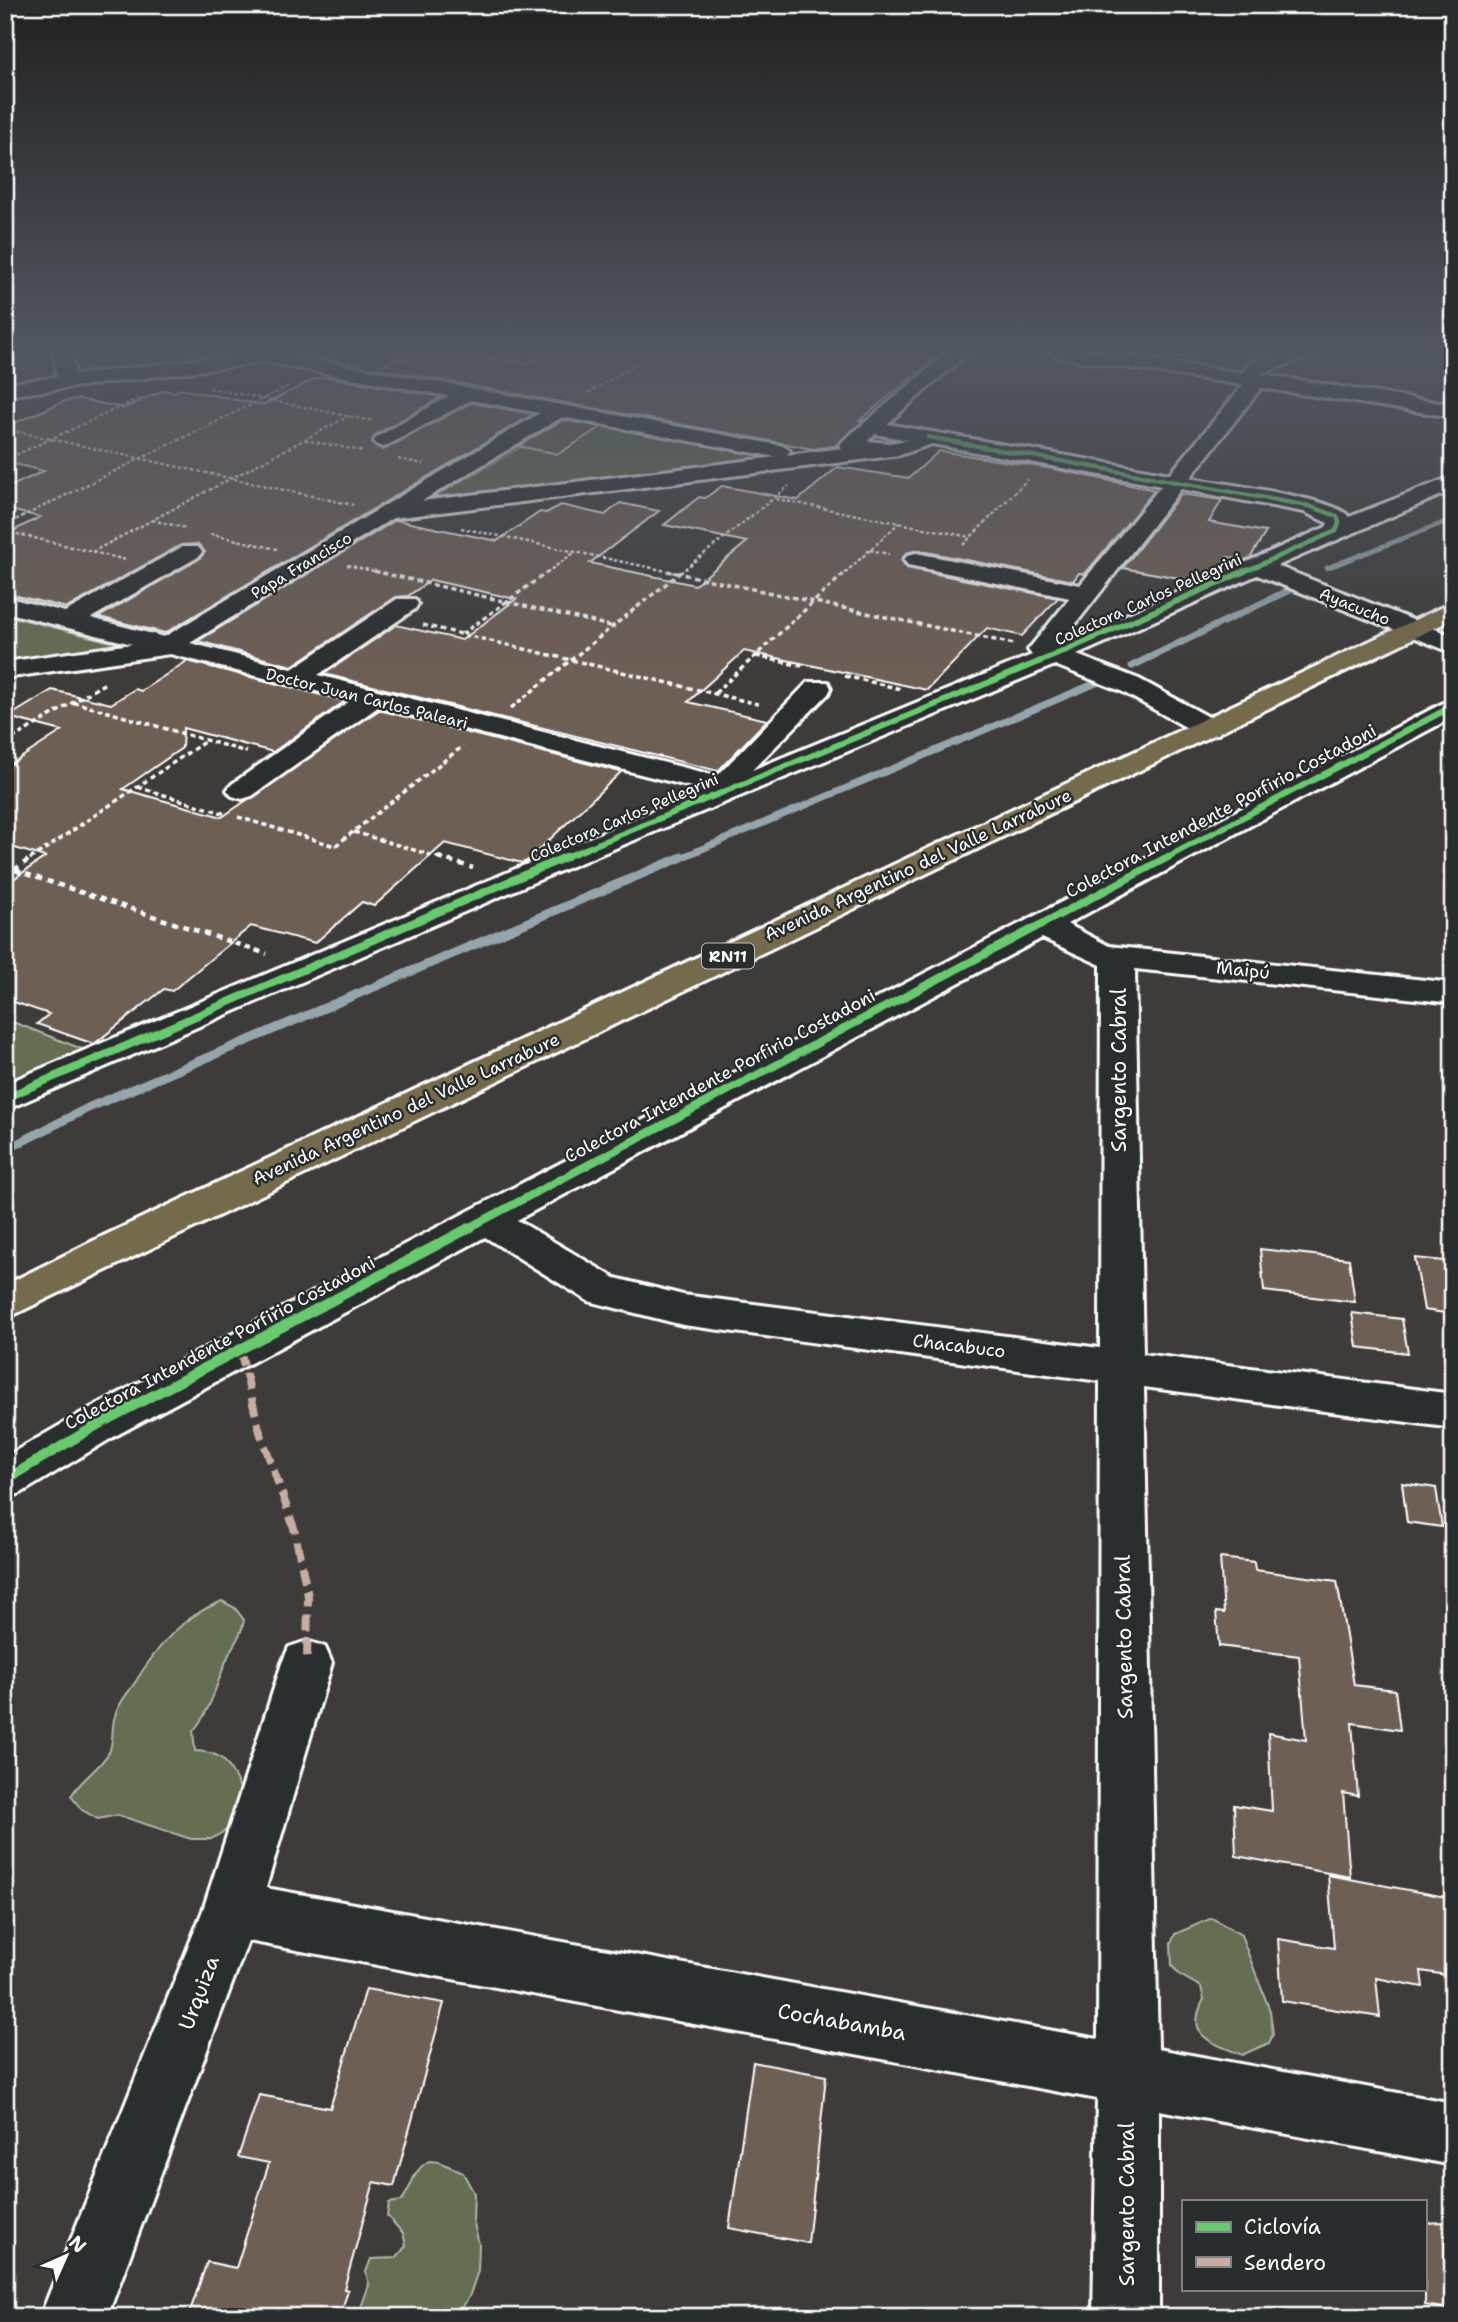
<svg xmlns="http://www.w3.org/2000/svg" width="1458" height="2322" font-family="'Shantell Sans',sans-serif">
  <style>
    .green { fill: #656d53; stroke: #b2b6a9; stroke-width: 2 }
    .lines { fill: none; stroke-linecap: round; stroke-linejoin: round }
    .stream-far2 { stroke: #96a5ac; stroke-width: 5 }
    .stream-far1 { stroke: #96a5ac; stroke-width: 7 }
    .stream { stroke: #96a5ac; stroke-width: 9 }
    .building { fill: #6e5f55; stroke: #fff; stroke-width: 2 }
    .minor-casing { stroke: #fff; stroke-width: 6 }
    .highway-casing { stroke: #fff; stroke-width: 6 }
    .path-far2 { stroke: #fff; stroke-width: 2.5; stroke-dasharray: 3.5 2.5; stroke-linecap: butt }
    .path-far1 { stroke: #fff; stroke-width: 3.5; stroke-dasharray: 5 3.5; stroke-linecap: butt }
    .path { stroke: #fff; stroke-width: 4.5; stroke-dasharray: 6 5; stroke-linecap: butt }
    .minor { fill: #2a2d2e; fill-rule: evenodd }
    .highway { fill: #746b4b; fill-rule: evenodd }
    .quiet { stroke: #c7aca2; stroke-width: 8; stroke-dasharray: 17 8; stroke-linecap: butt }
    .cycleway-far3-casing { stroke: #2a2d2e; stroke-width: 7 }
    .cycleway-far2-casing { stroke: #2a2d2e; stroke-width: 10 }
    .cycleway-far1-casing { stroke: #2a2d2e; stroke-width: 12 }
    .cycleway-casing { stroke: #2a2d2e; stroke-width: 15 }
    .cycleway-far3 { stroke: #67ca6e; stroke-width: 4.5 }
    .cycleway-far2 { stroke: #67ca6e; stroke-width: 6 }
    .cycleway-far1 { stroke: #67ca6e; stroke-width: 8 }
    .cycleway { stroke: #67ca6e; stroke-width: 10 }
    .labels { text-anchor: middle; stroke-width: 5; stroke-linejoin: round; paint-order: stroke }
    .far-street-label { font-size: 16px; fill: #fff; stroke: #2a2d2e }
    .shield { fill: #2a2d2e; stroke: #bfc0c0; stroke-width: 2 }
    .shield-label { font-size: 16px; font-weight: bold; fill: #fff }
    .street-label { font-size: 18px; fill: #fff; stroke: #2a2d2e }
    .near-street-label { font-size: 21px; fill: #fff; stroke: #2a2d2e }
  </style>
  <rect width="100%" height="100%" fill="#3e3c3a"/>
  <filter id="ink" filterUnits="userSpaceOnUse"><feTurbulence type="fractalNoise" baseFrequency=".0143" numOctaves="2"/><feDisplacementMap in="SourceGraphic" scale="14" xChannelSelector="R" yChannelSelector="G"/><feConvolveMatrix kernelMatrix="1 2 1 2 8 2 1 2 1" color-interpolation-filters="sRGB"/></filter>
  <g filter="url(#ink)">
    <path class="green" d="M 570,419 L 782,459 L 427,501 Z
      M 5,615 L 123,645 L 5,661 Z
      M 5,1019 L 85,1050 L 5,1085 Z
      M 222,1601 L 235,1608 L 244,1620 C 242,1633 237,1639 231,1650 C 217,1678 214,1707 193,1731 L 195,1751 C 227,1752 229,1766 242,1792 L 230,1828 L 211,1839 L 191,1839 L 118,1815 L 98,1819 L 82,1810 L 71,1796 C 82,1778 99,1770 109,1752 C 114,1743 111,1727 115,1716 C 118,1704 127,1694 134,1684 C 157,1647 181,1617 222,1601 Z
      M 1212,1918 L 1241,1935 L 1270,2011 L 1273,2034 L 1269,2043 L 1242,2055 C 1211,2042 1184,2037 1204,1999 L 1201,1987 L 1180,1975 L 1172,1966 L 1171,1943 L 1175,1934 Z
      M 429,2161 L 440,2162 L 463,2173 L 474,2193 L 473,2220 L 479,2244 L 478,2271 L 469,2297 L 456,2317 L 360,2317 L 359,2313 L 369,2285 L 366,2272 L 371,2259 L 396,2258 L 406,2246 L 403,2233 L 387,2216 L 389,2203 L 401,2201 C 414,2187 410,2172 429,2161 Z"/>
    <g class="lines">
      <path class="stream-far2" d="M 1327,568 L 1453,519"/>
      <path class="stream-far1" d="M 1132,666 L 1289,590
        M 678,859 L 1101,681"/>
      <path class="stream" d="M 5,1150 L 90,1107 L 682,857"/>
    </g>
    <path class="building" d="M 428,351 L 529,363 L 552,351 L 944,351 L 860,420 L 864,420 L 835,446 L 813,449 L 377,368 L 396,358 L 411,360 Z
      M 326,377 L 441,397 L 375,435 L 372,443 L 383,450 L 471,403 L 533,414 L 165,633 L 99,617 L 199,559 L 205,552 L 198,544 L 181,545 L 67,608 L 5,593 L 5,535 L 40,517 L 5,509 L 5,489 L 44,471 L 5,462 L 5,427 L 65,401 L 79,399 L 124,408 L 164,390 L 174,392 L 181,389 L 263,405 L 317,378 Z
      M 563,420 L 601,427 L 558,454 L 518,446 Z
      M 939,451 L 1054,469 L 1155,490 L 1085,574 L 1079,573 L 1073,581 L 917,550 L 906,553 L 901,560 L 907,568 L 1058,598 L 1022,636 L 987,628 L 927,690 L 744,651 L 688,702 L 767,720 L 718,771 L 324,674 L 396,625 L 462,640 L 516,599 L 431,580 L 408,596 L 396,597 L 292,666 L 198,641 L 396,520 L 497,541 L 540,512 L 546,513 L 561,505 L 605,515 L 620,503 L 659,511 L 590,563 L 695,585 L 747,542 L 664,525 L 699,497 L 705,498 L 722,486 L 798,500 L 838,467 L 909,478 Z
      M 1181,494 L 1222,500 L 1209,522 L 1266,532 L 1250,558 L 1244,560 L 1227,557 L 1219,571 L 1207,571 L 1196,581 L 1123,568 Z
      M 187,661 L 345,701 L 273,752 L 183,728 L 182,748 L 123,789 L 222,817 L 379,710 L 621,772 L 527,861 L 522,863 L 445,843 L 374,906 L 362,902 L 315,943 L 251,926 L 172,991 L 164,989 L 94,1044 L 37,1024 L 49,1014 L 5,999 L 5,885 L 45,857 L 5,845 L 5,768 L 62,731 L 8,717 L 52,690 L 111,704 L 135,689 L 141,691 Z
      M 1260,1249 L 1349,1259 L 1355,1302 L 1264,1291 Z
      M 1415,1258 L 1453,1262 L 1453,1314 L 1424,1310 Z
      M 1352,1313 L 1402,1319 L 1408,1353 L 1357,1347 Z
      M 1402,1483 L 1436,1488 L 1442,1527 L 1407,1522 Z
      M 1220,1558 L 1254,1562 L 1255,1570 L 1337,1581 L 1354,1685 L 1395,1690 L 1400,1730 L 1352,1723 L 1358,1796 L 1343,1793 L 1350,1877 L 1236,1856 L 1234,1805 L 1272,1811 L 1268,1733 L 1306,1740 L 1299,1656 L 1219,1646 L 1216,1612 L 1224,1613 Z
      M 1328,1875 L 1446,1897 L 1453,1976 L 1421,1971 L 1423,1987 L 1376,1978 L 1380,2017 L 1282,2001 L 1278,1939 L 1334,1948 Z
      M 366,1989 L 444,2003 L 394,2186 L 374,2182 L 344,2289 L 348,2290 L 340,2317 L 188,2317 L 207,2262 L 236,2268 L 269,2163 L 238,2157 L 259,2095 L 330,2108 Z
      M 753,2062 L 826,2076 L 808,2243 L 729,2228 Z
      M 1442,2222 L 1453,2306 L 1453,2310 L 1425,2305 L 1425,2223 Z"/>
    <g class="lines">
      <g class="minor-casing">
        <path id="minor" d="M 53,351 L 71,351 L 75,375 L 263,351 L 296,351 L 295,356 L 779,445 L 786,447 L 790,451 L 787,455 L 842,448 L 840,445 L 843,441 L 950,351 L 970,351 L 887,424 L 1170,474 L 1243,385 L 1057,357 L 1048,351 L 1092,351 L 1242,373 C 1256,352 1291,351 1314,351 L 1312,355 L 1261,374 L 1453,405 L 1453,417 L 1261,388 L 1190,478 C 1217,483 1338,498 1349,517 L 1453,476 L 1453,490 L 1277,566 L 1453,636 L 1453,653 L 1257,575 L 1077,655 L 1139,679 L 1218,722 L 1222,728 L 1218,734 L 1198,734 L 1121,691 L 1055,665 L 522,887 L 5,1110 L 5,1084 L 703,790 L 378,707 L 252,796 L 242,799 L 232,796 L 227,790 L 232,784 L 351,700 L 170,654 L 5,678 L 5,662 L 132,644 L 5,612 L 5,597 L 65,612 L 182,547 L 198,547 L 202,552 L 198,557 L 91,618 L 164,637 L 540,413 L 471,400 L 384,447 L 377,445 L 374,441 L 377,437 L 449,396 L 265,362 L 5,396 L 5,384 L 57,377 ZM 562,417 L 776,457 L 422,501 ZM 875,434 L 908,440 L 890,443 L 867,441 ZM 932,444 L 1161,486 L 1080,585 L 916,553 L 908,555 L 904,560 L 908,565 L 1070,598 L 1028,650 L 1032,655 L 752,770 L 828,694 L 831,688 L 828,682 L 808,682 L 717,776 L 318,675 L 415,609 L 418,604 L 415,599 L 397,599 L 292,669 L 190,643 L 393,518 L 900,455 ZM 1181,489 L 1304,512 L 1328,523 L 1326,527 L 1060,644 Z
          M 1453,698 L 1453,717 L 1067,924 L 1109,946 L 1453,983 L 1453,1003 L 1135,969 L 1143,1354 L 1453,1394 L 1453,1428 L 1144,1387 L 1158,2049 L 1453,2103 L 1453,2165 L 1159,2110 L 1159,2317 L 1093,2317 L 1097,2099 L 248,1941 L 107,2317 L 40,2317 L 203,1910 L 282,1663 L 289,1647 L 307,1641 L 325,1647 L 332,1663 L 266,1888 L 1098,2039 L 1100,1381 L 683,1325 L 588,1301 L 485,1237 L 115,1436 L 21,1493 L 5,1499 L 5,1457 L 83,1412 ZM 1042,938 L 1101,965 L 1100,1348 L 683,1295 L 615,1278 L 517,1220 Z"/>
      </g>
      <g class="highway-casing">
        <path id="highway" d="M 1453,602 L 1453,619 L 5,1319 L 5,1285 L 99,1238 Z"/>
      </g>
      <path class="path-far2" d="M 209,388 L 372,421
        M 588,393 L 658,351
        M 5,429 L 353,505
        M 305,440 L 362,451
        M 398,459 L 424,464
        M 5,460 L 142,397
        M 776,499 L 970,537
        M 152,520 L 185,528
        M 5,525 L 291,385
        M 461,528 L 676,573
        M 5,531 L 126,560
        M 210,534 L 277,549
        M 963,545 L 1028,479
        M 870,550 L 889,554
        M 92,552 L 349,416
        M 347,565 L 382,573
        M 546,573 L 574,553
        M 680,573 L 789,486
        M 845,573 L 899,523"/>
      <path class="path-far1" d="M 374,571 L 615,627
        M 667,571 L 1014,644
        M 423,625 L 762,705
        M 462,634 L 549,571
        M 756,656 L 802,666
        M 845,676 L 901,689
        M 715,693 L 847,571
        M 73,702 L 247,752
        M 511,708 L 682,571
        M 5,743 L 107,682
        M 138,787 L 226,814
        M 238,817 L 335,846 L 463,746
        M 354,832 L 444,859
        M 30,859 L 207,740"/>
      <path class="path" d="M 438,857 L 473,868
        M 5,867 L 267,954
        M 5,876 L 33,857"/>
      <use href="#minor" class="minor"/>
      <use href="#highway" class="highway"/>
      <path class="quiet" d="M 240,1349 L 259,1429 L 294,1528 L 308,1596 L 307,1663"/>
      <g class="cycleway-far3-casing">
        <path id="cycleway-far3" d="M 928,437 L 1309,506 L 1337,516 L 1339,523 L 1336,531 L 1241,573"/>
      </g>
      <g class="cycleway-far2-casing">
        <path id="cycleway-far2" d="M 561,859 L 1053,656 L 1245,571
          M 1164,859 L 1453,706"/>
      </g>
      <g class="cycleway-far1-casing">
        <path id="cycleway-far1" d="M 5,1098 L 566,857
          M 467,1229 L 1168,857"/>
      </g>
      <g class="cycleway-casing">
        <path id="cycleway" d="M 5,1480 L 99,1424 L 471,1227"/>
      </g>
      <use href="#cycleway-far3" class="cycleway-far3"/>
      <use href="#cycleway-far2" class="cycleway-far2"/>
      <use href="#cycleway-far1" class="cycleway-far1"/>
      <use href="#cycleway" class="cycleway"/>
    </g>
  </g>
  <linearGradient id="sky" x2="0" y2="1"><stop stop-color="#222120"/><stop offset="0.52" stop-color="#525660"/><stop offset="1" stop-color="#525660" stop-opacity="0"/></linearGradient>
  <rect width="1458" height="676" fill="url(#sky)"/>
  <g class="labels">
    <g class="far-street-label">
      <text transform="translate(301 565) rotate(-31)" y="6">Papa Francisco</text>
      <text transform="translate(1148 599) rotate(-24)" y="6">Colectora Carlos Pellegrini</text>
      <text transform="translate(1355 606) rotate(22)" y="6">Ayacucho</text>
      <text transform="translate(367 698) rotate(14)" y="6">Doctor Juan Carlos Paleari</text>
      <text transform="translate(624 817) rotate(-23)" y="6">Colectora Carlos Pellegrini</text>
    </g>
    <rect class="shield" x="702" y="943.5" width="52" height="25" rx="5"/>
    <g class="shield-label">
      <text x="728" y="962">RN11</text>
    </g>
    <g class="street-label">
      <text transform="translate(1221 811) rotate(-28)" y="6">Colectora Intendente Porfirio Costadoni</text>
      <text transform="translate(918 865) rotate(-25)" y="6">Avenida Argentino del Valle Larrabure</text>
      <text transform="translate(1243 970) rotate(6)" y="6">Maipú</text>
      <text transform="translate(720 1076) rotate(-28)" y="6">Colectora Intendente Porfirio Costadoni</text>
      <text transform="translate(406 1109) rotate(-25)" y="6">Avenida Argentino del Valle Larrabure</text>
      <text transform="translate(220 1343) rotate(-28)" y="6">Colectora Intendente Porfirio Costadoni</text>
      <text transform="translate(959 1346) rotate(7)" y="6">Chacabuco</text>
    </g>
    <g class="near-street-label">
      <text transform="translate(1119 1070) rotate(-90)" y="7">Sargento Cabral</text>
      <text transform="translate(1124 1637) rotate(-91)" y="7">Sargento Cabral</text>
      <text transform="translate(199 1993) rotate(-69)" y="7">Urquiza</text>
      <text transform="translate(842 2022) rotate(10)" y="7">Cochabamba</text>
      <text transform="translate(1127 2204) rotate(-90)" y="7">Sargento Cabral</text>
    </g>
  </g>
  <rect width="1458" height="2322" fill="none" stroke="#2a2d2e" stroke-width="28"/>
  <rect x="14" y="14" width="1430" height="2294" fill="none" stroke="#fff" stroke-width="2.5" filter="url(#ink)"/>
  <rect x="1182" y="2200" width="245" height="91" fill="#2a2d2e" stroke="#7f8182" stroke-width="2"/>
  <rect x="1196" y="2222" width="35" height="10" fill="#67ca6e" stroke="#7f8182" stroke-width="2"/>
  <text x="1244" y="2234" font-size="21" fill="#ffffff">Ciclovía</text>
  <rect x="1196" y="2257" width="35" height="10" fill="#c7aca2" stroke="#7f8182" stroke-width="2"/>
  <text x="1244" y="2270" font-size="21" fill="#ffffff">Sendero</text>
  <g transform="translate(66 2256) rotate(45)" stroke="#2a2d2e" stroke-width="5" paint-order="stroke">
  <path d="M0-5L12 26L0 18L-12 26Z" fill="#ffffff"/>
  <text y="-10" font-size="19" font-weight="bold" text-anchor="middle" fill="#ffffff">N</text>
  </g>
</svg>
